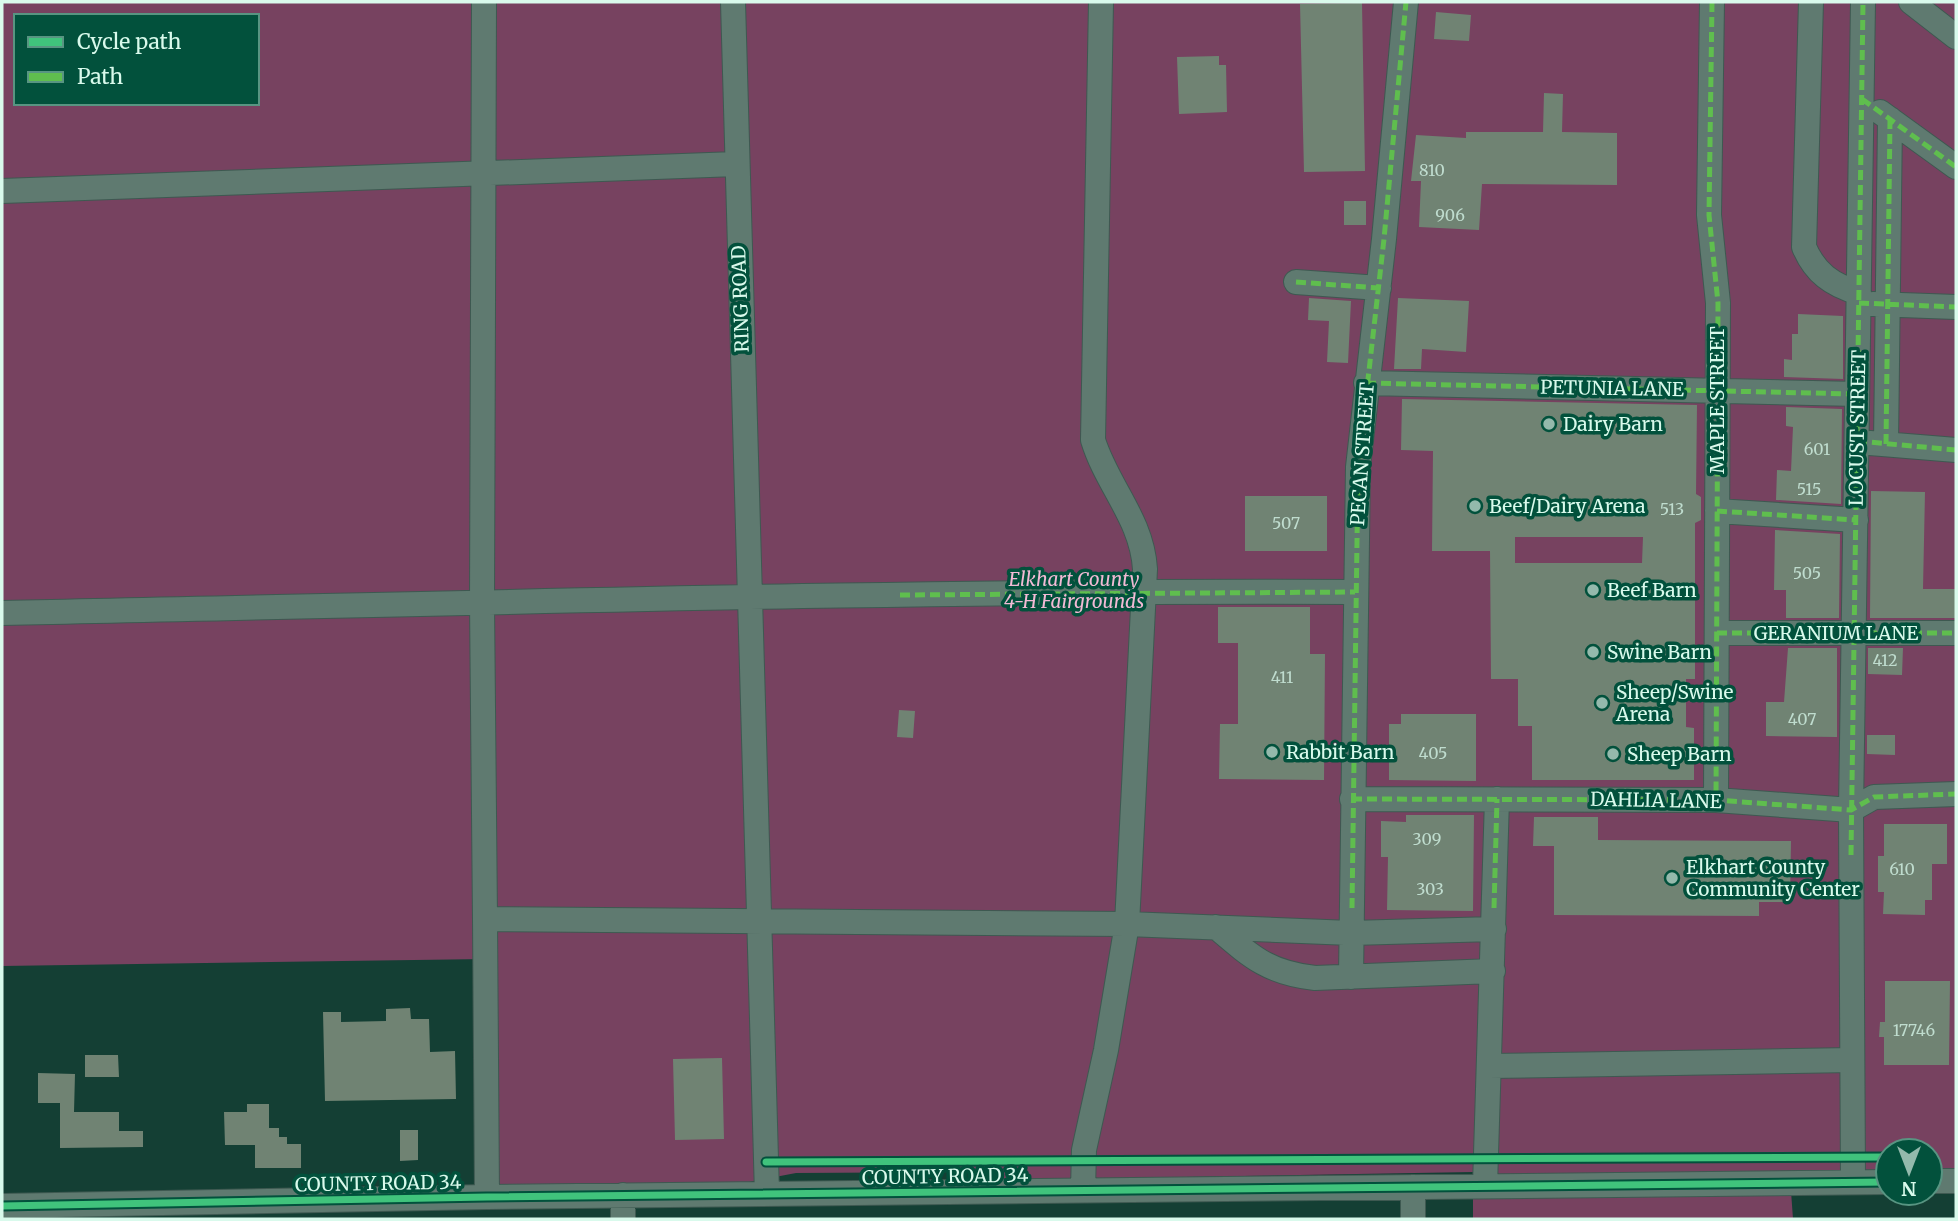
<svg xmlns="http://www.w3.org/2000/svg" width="1958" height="1221" font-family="Merriweather,serif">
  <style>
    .green { fill: #774260; fill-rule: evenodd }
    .building { fill: #708373; fill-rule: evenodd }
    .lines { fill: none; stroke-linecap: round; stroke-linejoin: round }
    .minor-casing { stroke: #3e5951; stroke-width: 26 }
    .minor { stroke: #5f7a70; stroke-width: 24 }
    .quiet { stroke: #5fbe4e; stroke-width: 5; stroke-dasharray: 10 5; stroke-linecap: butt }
    .cycleway-casing { stroke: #02513c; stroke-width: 11 }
    .cycleway { stroke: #40c37c; stroke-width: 7 }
    .poi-dot { fill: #94b9ac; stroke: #02513c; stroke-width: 2.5 }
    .labels { text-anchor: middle; stroke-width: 7; stroke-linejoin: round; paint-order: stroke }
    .number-label { font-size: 16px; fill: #bfdcce }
    .street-label { font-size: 19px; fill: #d9faec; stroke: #02513c }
    .poi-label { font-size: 19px; fill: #d9faec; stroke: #02513c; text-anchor: start }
    .park-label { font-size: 19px; font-style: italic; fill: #f2bad5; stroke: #02513c }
  </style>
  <rect width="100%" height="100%" fill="#143f34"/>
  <path class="green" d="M 2,2 L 1956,2 L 1956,1171 L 1930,1171 L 1930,1151 L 1888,1151 L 1888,1171 L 1509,1175 L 1473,1172 L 1012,1180 L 970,1172 L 796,1173 L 749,1182 L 490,1186 L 486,959 L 2,966 ZM 16,16 L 257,16 L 257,103 L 16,103 Z
    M 1791,1191 L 1793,1219 L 1473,1219 L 1473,1194 Z"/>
  <path class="building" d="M 1362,3 L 1365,171 L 1304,172 L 1300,4 Z
    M 1436,12 L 1471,15 L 1469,41 L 1434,39 Z
    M 1219,56 L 1219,65 L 1226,65 L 1227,112 L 1179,114 L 1177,57 Z
    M 1544,93 L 1563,94 L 1562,132 L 1617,133 L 1617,185 L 1482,184 L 1479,230 L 1419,227 L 1421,181 L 1411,181 L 1416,135 L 1466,138 L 1466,132 L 1543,132 Z
    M 1344,201 L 1366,201 L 1366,225 L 1344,225 Z
    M 1309,298 L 1351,301 L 1348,363 L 1327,362 L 1329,321 L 1308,320 Z
    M 1398,298 L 1469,301 L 1466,352 L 1422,349 L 1421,369 L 1394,369 Z
    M 1798,314 L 1843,316 L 1843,379 L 1784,377 L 1784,359 L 1792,360 L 1792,334 L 1798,334 Z
    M 1402,399 L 1697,405 L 1696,494 L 1701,497 L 1701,520 L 1695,523 L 1695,679 L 1686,679 L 1686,727 L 1694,728 L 1694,780 L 1532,780 L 1532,726 L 1518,726 L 1518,679 L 1491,679 L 1490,551 L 1432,551 L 1433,451 L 1401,450 ZM 1515,537 L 1643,537 L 1642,563 L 1515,563 Z
    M 1786,407 L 1842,409 L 1841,504 L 1776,500 L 1777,470 L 1791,471 L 1793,427 L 1786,426 Z
    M 1871,491 L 1925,492 L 1923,589 L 1956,589 L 1956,618 L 1870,618 Z
    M 1245,496 L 1327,496 L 1327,551 L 1245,551 Z
    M 1775,530 L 1840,534 L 1839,618 L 1786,618 L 1786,590 L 1774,590 Z
    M 1218,607 L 1310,607 L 1310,654 L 1325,654 L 1324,780 L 1219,779 L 1220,724 L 1238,724 L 1238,643 L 1218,643 Z
    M 1788,648 L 1837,648 L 1837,737 L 1766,736 L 1766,702 L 1784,702 Z
    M 1868,648 L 1903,648 L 1902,675 L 1868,674 Z
    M 899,710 L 915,711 L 913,738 L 897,737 Z
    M 1401,714 L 1476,714 L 1476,781 L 1389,780 L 1389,724 L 1401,724 Z
    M 1867,735 L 1895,735 L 1895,755 L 1867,754 Z
    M 1406,815 L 1474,815 L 1473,911 L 1387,910 L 1388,857 L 1381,857 L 1381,821 L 1406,822 Z
    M 1534,817 L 1598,817 L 1598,840 L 1791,841 L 1790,902 L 1759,902 L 1759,916 L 1554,915 L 1554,846 L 1533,846 Z
    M 1884,824 L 1947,824 L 1947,864 L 1932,864 L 1932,900 L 1925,900 L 1925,915 L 1883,914 L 1884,892 L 1878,892 L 1878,856 L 1884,856 Z
    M 1885,981 L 1950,981 L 1949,1065 L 1884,1065 L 1884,1037 L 1879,1037 L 1880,1022 L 1885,1022 Z
    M 410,1008 L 411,1019 L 429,1019 L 430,1052 L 455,1051 L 456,1099 L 325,1101 L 323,1012 L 341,1012 L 341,1022 L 386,1021 L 386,1009 Z
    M 85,1055 L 118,1055 L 119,1077 L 85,1077 Z
    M 722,1058 L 724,1139 L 675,1140 L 673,1059 Z
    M 38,1073 L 75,1074 L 74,1112 L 119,1112 L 119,1131 L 143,1131 L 143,1147 L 60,1148 L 60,1103 L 38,1103 Z
    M 247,1104 L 269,1104 L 269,1128 L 279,1128 L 279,1137 L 287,1137 L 287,1144 L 301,1144 L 301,1168 L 255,1168 L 255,1145 L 225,1145 L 224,1112 L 247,1112 Z
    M 400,1130 L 418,1130 L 418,1160 L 400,1161 Z"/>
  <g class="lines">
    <g class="minor-casing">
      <path id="minor" d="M 484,2 L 482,603 L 485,919
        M 733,2 L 767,1194
        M 1712,2 L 1709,215 L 1718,303 L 1716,800
        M 1811,2 L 1804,247 C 1815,273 1832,285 1859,293
        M 1911,2 L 1956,37
        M 1880,112 L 1956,167
        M 2,191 L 736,164
        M 1296,282 L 1379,288
        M 1873,304 L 1956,307
        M 1366,383 L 1857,394
        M 1870,443 L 1956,450
        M 1886,444 L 1890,119
        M 1717,511 L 1856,520
        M 2,613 C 453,604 904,590 1355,592
        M 1717,633 L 1956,633
        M 1352,799 L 1716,800 L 1851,810 L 1874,797 L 1956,794
        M 1216,927 C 1250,956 1268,973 1315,978 L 1493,971
        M 1351,977 L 1358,467 L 1384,239 L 1406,2
        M 1489,1066 L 1852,1060
        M 1930,1181 L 1956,1181
        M 1853,1182 L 1851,810 L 1863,2
        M 1485,1186 L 1497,799
        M 1413,1187 L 1413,1219
        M 1083,1190 L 1084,1150 L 1106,1050 L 1127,924 L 1145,569 C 1142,519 1107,486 1093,440 L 1101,2
        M 623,1195 L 623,1219
        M 487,1197 L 485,919 L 1127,924 L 1351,933 L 1494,929
        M 2,1206 L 487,1197 L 1888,1182"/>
    </g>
    <use href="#minor" class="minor"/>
    <path class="quiet" d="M 1712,2 L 1709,215 L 1718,303 L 1716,800
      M 1862,99 L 1956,167
      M 1296,282 L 1379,288
      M 1859,303 L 1956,307
      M 1366,383 L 1857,394
      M 1857,441 L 1956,450
      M 1886,444 L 1890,119
      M 1717,511 L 1856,520
      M 900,595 L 1355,592
      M 1717,633 L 1956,633
      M 1352,799 L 1716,800 L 1851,810 L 1874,797 L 1956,794
      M 1851,855 L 1863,2
      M 1352,908 L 1358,467 L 1384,239 L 1406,2
      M 1494,908 L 1497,799"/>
    <g class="cycleway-casing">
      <path id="cycleway" d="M 766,1162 L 1888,1157
        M 2,1206 L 487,1197 L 1888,1182"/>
    </g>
    <use href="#cycleway" class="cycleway"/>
  </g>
  <g class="poi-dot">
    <circle cx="1549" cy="424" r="7"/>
    <circle cx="1475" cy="506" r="7"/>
    <circle cx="1593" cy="590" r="7"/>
    <circle cx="1593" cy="652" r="7"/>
    <circle cx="1602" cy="703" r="7"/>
    <circle cx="1272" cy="752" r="7"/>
    <circle cx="1613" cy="754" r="7"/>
    <circle cx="1672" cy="878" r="7"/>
  </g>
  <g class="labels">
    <g class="number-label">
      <text x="1432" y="176">810</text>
      <text x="1450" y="221">906</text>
      <text x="1817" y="455">601</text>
      <text x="1809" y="495">515</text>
      <text x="1672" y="515">513</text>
      <text x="1286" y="529">507</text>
      <text x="1807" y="579">505</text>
      <text x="1885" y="666">412</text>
      <text x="1282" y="683">411</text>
      <text x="1802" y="725">407</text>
      <text x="1433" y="759">405</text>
      <text x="1427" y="845">309</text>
      <text x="1902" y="875">610</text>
      <text x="1430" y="895">303</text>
      <text x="1914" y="1036">17746</text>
    </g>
    <g class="street-label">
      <text transform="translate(740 299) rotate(-92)" y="7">RING ROAD</text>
      <text transform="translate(1612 388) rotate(1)" y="7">PETUNIA LANE</text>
      <text transform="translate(1717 400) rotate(-90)" y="7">MAPLE STREET</text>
      <text transform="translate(1857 428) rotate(-89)" y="7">LOCUST STREET</text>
      <text transform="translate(1362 454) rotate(-86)" y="7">PECAN STREET</text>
      <text x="1836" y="640">GERANIUM LANE</text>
      <text transform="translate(1656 800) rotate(1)" y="7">DAHLIA LANE</text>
      <text transform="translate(945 1176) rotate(-1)" y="7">COUNTY ROAD 34</text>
      <text transform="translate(378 1183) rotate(-1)" y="7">COUNTY ROAD 34</text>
    </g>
    <g class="poi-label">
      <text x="1563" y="431">Dairy Barn</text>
      <text x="1489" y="513">Beef/Dairy Arena</text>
      <text x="1607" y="597">Beef Barn</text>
      <text x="1607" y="659">Swine Barn</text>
      <text x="1616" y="699">Sheep/Swine<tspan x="1616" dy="22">Arena</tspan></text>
      <text x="1286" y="759">Rabbit Barn</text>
      <text x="1627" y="761">Sheep Barn</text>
      <text x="1686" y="874">Elkhart County<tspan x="1686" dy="22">Community Center</tspan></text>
    </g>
    <g class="park-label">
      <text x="1074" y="586">Elkhart County<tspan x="1074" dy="22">4-H Fairgrounds</tspan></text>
    </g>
  </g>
  <rect width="1958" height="1221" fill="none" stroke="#d9faec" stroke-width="7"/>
  <rect x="14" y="14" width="245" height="91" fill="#02513c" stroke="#589582" stroke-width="2"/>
  <rect x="28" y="37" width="35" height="10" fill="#40c37c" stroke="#589582" stroke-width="2"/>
  <text x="77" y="49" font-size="21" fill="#d9faec">Cycle path</text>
  <rect x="28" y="72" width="35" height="10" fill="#5fbe4e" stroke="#589582" stroke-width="2"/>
  <text x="77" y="84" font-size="21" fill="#d9faec">Path</text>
  <g transform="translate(1909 1172) rotate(180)"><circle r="33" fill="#02513c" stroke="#589582" stroke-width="2"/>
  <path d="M0-5L12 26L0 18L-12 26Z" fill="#94b9ac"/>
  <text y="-10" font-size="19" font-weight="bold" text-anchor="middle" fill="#d9faec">N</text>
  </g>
</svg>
